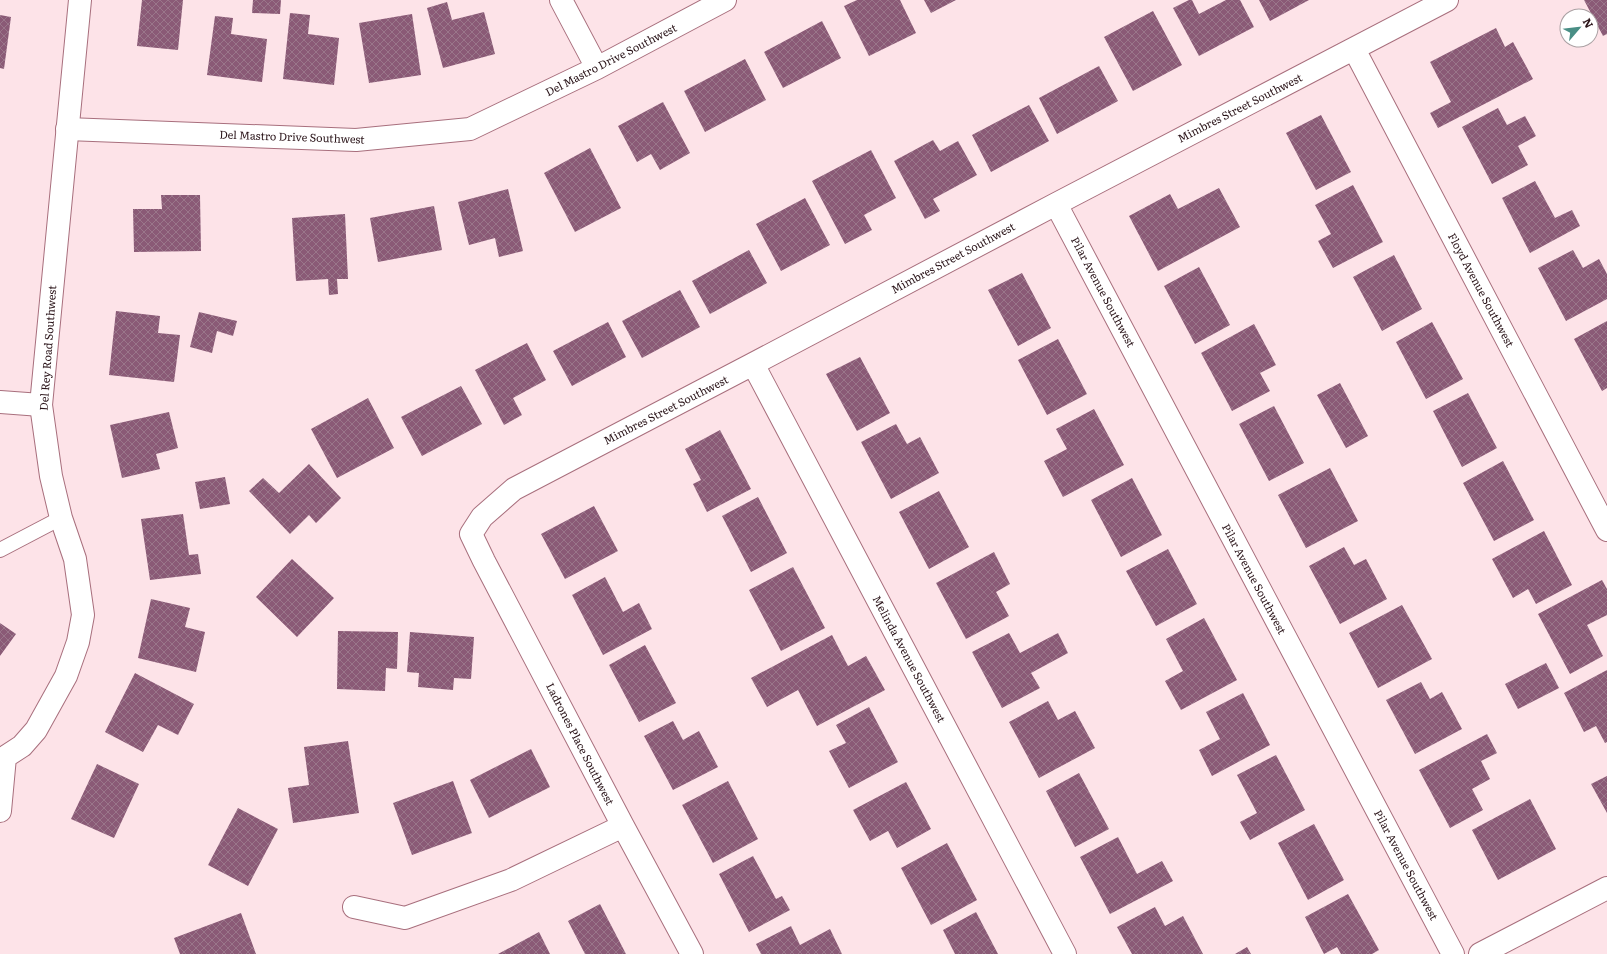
<svg xmlns="http://www.w3.org/2000/svg" width="1607" height="954" font-family="Literata,serif">
  <style>
    .building { fill: url(#building-cross-hatch) }
    .lines { fill: none; stroke-linecap: round; stroke-linejoin: round }
    .lane-casing { stroke: #a86f7d; stroke-width: 16 }
    .street-casing { stroke: #a86f7d; stroke-width: 24 }
    .secondary-casing { stroke: #a86f7d; stroke-width: 24 }
    .lane { stroke: #fff; stroke-width: 14 }
    .street { stroke: #fff; stroke-width: 22 }
    .secondary { stroke: #fff; stroke-width: 22 }
    .labels { text-anchor: middle; stroke-width: 3; stroke-linejoin: round; paint-order: stroke }
    .street-label { font-size: 11px; fill: #2a1419; stroke: #fff }
  </style>
  <defs>
    <pattern id="building-cross-hatch" width="8" height="8" patternUnits="userSpaceOnUse"><rect width="8" height="8" fill="#8a5a76"/><path d="M0 0l8 8M0 8l8-8" fill="none" stroke="#9a768a"/></pattern>
  </defs>
  <rect width="100%" height="100%" fill="#fde3e8"/>
  <path class="building" d="M 142,0 L 183,0 L 178,50 L 137,46 Z
    M 253,0 L 281,0 L 280,14 L 252,13 Z
    M 857,0 L 900,0 L 916,33 L 869,56 L 844,6 Z
    M 924,0 L 956,0 L 931,13 Z
    M 1189,0 L 1192,0 L 1199,14 L 1226,0 L 1240,0 L 1254,27 L 1199,56 L 1173,8 Z
    M 1259,0 L 1309,0 L 1270,21 Z
    M 1584,0 L 1607,0 L 1607,34 L 1603,36 Z
    M 447,2 L 452,20 L 484,12 L 495,54 L 443,68 L 427,8 Z
    M 1153,11 L 1182,65 L 1133,91 L 1104,37 Z
    M 290,13 L 310,15 L 308,34 L 339,38 L 334,85 L 283,79 Z
    M 412,14 L 421,75 L 369,83 L 359,23 Z
    M 0,15 L 11,17 L 4,69 L 0,68 Z
    M 215,16 L 233,18 L 231,34 L 267,39 L 262,82 L 207,75 Z
    M 822,21 L 841,58 L 783,88 L 764,52 Z
    M 1496,28 L 1505,47 L 1513,42 L 1533,79 L 1438,128 L 1430,113 L 1451,102 L 1430,62 Z
    M 745,59 L 766,100 L 705,132 L 684,91 Z
    M 1099,66 L 1118,101 L 1057,134 L 1039,98 Z
    M 663,102 L 690,153 L 660,170 L 651,154 L 637,162 L 618,126 Z
    M 1029,105 L 1049,141 L 991,172 L 972,135 Z
    M 1498,108 L 1507,125 L 1525,116 L 1536,136 L 1518,146 L 1528,165 L 1492,184 L 1462,127 Z
    M 1321,115 L 1351,172 L 1316,190 L 1286,133 Z
    M 933,140 L 940,151 L 958,141 L 977,175 L 933,199 L 940,211 L 925,219 L 894,161 Z
    M 590,148 L 621,208 L 575,232 L 544,173 Z
    M 871,150 L 896,198 L 864,215 L 872,230 L 845,244 L 812,181 Z
    M 1535,181 L 1555,218 L 1572,210 L 1580,226 L 1530,253 L 1502,198 Z
    M 1353,185 L 1383,242 L 1333,268 L 1318,241 L 1331,234 L 1315,205 Z
    M 1219,188 L 1240,227 L 1158,271 L 1129,216 L 1170,194 L 1178,209 Z
    M 508,189 L 523,251 L 499,257 L 495,238 L 469,245 L 458,202 Z
    M 161,195 L 200,195 L 201,251 L 134,252 L 133,209 L 162,209 Z
    M 805,198 L 830,245 L 781,271 L 756,224 Z
    M 434,206 L 442,250 L 378,262 L 370,218 Z
    M 345,214 L 348,279 L 337,279 L 338,294 L 329,295 L 328,279 L 296,281 L 292,218 Z
    M 749,250 L 767,283 L 710,314 L 692,281 Z
    M 1573,250 L 1583,268 L 1599,259 L 1607,274 L 1607,299 L 1566,321 L 1538,268 Z
    M 1394,255 L 1422,309 L 1382,331 L 1353,277 Z
    M 1199,267 L 1230,325 L 1195,344 L 1164,286 Z
    M 1022,273 L 1051,328 L 1018,346 L 988,290 Z
    M 680,290 L 700,327 L 642,358 L 622,321 Z
    M 116,311 L 160,316 L 158,333 L 180,335 L 174,382 L 109,375 Z
    M 199,312 L 237,321 L 233,336 L 217,331 L 212,353 L 190,347 Z
    M 1607,321 L 1607,388 L 1602,391 L 1574,339 Z
    M 608,322 L 626,357 L 572,386 L 553,351 Z
    M 1432,322 L 1463,379 L 1426,399 L 1396,342 Z
    M 1254,324 L 1276,365 L 1260,373 L 1270,391 L 1232,411 L 1201,353 Z
    M 1058,339 L 1087,394 L 1047,415 L 1018,360 Z
    M 527,343 L 546,380 L 513,398 L 522,415 L 504,425 L 475,370 Z
    M 860,357 L 890,413 L 857,431 L 826,374 Z
    M 1340,383 L 1368,436 L 1346,448 L 1317,395 Z
    M 461,386 L 482,424 L 422,456 L 401,417 Z
    M 1468,393 L 1497,448 L 1462,467 L 1433,411 Z
    M 368,398 L 394,448 L 337,478 L 311,429 Z
    M 1274,406 L 1304,463 L 1269,481 L 1239,424 Z
    M 1094,409 L 1124,465 L 1063,497 L 1044,461 L 1067,449 L 1056,429 Z
    M 169,412 L 178,448 L 156,454 L 160,469 L 122,478 L 110,425 Z
    M 896,424 L 907,444 L 920,437 L 939,473 L 891,499 L 861,442 Z
    M 720,430 L 751,489 L 707,512 L 693,484 L 701,480 L 685,449 Z
    M 1503,461 L 1534,520 L 1494,541 L 1463,483 Z
    M 309,464 L 341,498 L 316,523 L 309,515 L 290,534 L 249,491 L 263,478 L 279,493 Z
    M 1330,468 L 1358,521 L 1306,548 L 1278,495 Z
    M 225,477 L 230,504 L 200,509 L 195,482 Z
    M 1132,478 L 1162,535 L 1121,557 L 1091,500 Z
    M 939,491 L 969,547 L 929,569 L 899,512 Z
    M 758,497 L 787,553 L 751,572 L 722,516 Z
    M 594,506 L 618,551 L 565,579 L 541,534 Z
    M 183,514 L 189,555 L 198,554 L 201,574 L 150,580 L 141,519 Z
    M 1544,531 L 1572,585 L 1536,604 L 1528,589 L 1513,598 L 1492,559 Z
    M 1344,547 L 1354,565 L 1366,559 L 1387,599 L 1340,624 L 1309,566 Z
    M 1168,549 L 1197,604 L 1156,626 L 1126,571 Z
    M 994,552 L 1010,584 L 996,592 L 1009,616 L 966,639 L 936,583 Z
    M 292,559 L 334,598 L 297,637 L 256,597 Z
    M 793,567 L 825,628 L 781,651 L 749,590 Z
    M 605,577 L 623,612 L 639,603 L 652,629 L 603,655 L 572,595 Z
    M 1602,580 L 1607,589 L 1607,615 L 1587,625 L 1603,656 L 1570,674 L 1538,614 Z
    M 151,599 L 190,608 L 185,627 L 205,632 L 196,672 L 138,658 Z
    M 1402,605 L 1432,659 L 1378,688 L 1349,633 Z
    M 1204,618 L 1237,680 L 1181,710 L 1165,681 L 1183,671 L 1166,639 Z
    M 0,623 L 16,634 L 0,656 Z
    M 338,631 L 398,632 L 397,669 L 386,668 L 385,691 L 337,689 Z
    M 410,632 L 474,637 L 471,679 L 454,678 L 453,690 L 418,687 L 419,673 L 407,672 Z
    M 1009,633 L 1020,653 L 1058,633 L 1068,653 L 1031,673 L 1040,688 L 1002,708 L 972,652 Z
    M 832,635 L 848,666 L 866,656 L 885,690 L 817,726 L 798,690 L 767,707 L 751,678 Z
    M 645,645 L 676,703 L 639,722 L 609,665 Z
    M 1546,663 L 1559,688 L 1518,709 L 1505,684 Z
    M 1607,670 L 1607,742 L 1605,743 L 1596,726 L 1584,732 L 1564,693 Z
    M 135,673 L 194,704 L 178,735 L 158,725 L 143,752 L 105,732 Z
    M 1421,682 L 1430,699 L 1442,692 L 1462,729 L 1415,754 L 1386,700 Z
    M 1243,693 L 1270,745 L 1212,776 L 1199,750 L 1220,739 L 1206,712 Z
    M 1048,701 L 1058,720 L 1075,711 L 1095,748 L 1039,778 L 1009,722 Z
    M 869,707 L 898,762 L 849,788 L 829,751 L 846,743 L 836,725 Z
    M 673,721 L 683,740 L 699,731 L 718,767 L 673,790 L 644,736 Z
    M 1487,734 L 1497,753 L 1481,761 L 1490,779 L 1472,789 L 1483,810 L 1450,828 L 1419,770 Z
    M 348,741 L 359,813 L 293,823 L 288,788 L 309,785 L 304,747 Z
    M 531,749 L 550,787 L 489,818 L 470,780 Z
    M 1276,755 L 1305,810 L 1250,840 L 1240,822 L 1257,813 L 1237,775 Z
    M 97,764 L 139,784 L 114,838 L 71,819 Z
    M 1079,773 L 1109,829 L 1075,847 L 1046,791 Z
    M 1607,776 L 1607,813 L 1591,784 Z
    M 453,781 L 472,833 L 412,855 L 393,803 Z
    M 728,781 L 758,839 L 713,863 L 682,805 Z
    M 906,782 L 931,829 L 897,848 L 888,831 L 870,841 L 853,810 Z
    M 1530,799 L 1556,849 L 1498,880 L 1472,830 Z
    M 238,808 L 278,829 L 248,886 L 208,865 Z
    M 1314,824 L 1344,880 L 1308,900 L 1278,843 Z
    M 1118,837 L 1137,874 L 1162,861 L 1173,881 L 1110,914 L 1080,857 Z
    M 947,843 L 977,900 L 931,925 L 901,868 Z
    M 753,856 L 776,899 L 782,896 L 790,910 L 749,932 L 719,874 Z
    M 1348,894 L 1379,950 L 1372,954 L 1341,954 L 1337,947 L 1324,954 L 1305,917 Z
    M 600,904 L 626,954 L 585,954 L 568,921 Z
    M 1155,907 L 1165,926 L 1183,916 L 1203,954 L 1132,954 L 1117,927 Z
    M 976,912 L 998,954 L 955,954 L 943,930 Z
    M 241,913 L 256,954 L 180,954 L 174,938 Z
    M 791,926 L 800,945 L 830,929 L 842,954 L 761,954 L 756,944 Z
    M 539,932 L 550,954 L 498,954 Z
    M 1247,947 L 1251,954 L 1235,954 Z"/>
  <g class="lines">
    <g class="lane-casing">
      <path id="lane" d="M 0,550 L 61,518"/>
    </g>
    <g class="street-casing">
      <path id="street" d="M 561,0 L 597,68
        M 1354,49 L 1607,530
        M 67,129 L 356,140 L 470,129 L 597,68 L 725,0
        M 1056,204 L 1453,954
        M 753,364 L 1065,954
        M 0,402 L 41,405
        M 354,907 L 405,918 L 511,880 L 623,826
        M 692,954 L 623,826 L 484,561 L 471,534 L 482,517 L 514,489 L 753,364 L 1056,204 L 1447,0
        M 1480,954 L 1607,888"/>
    </g>
    <g class="secondary-casing">
      <path id="secondary" d="M 0,811 L 5,757 L 22,746 L 36,730 L 66,676 L 78,642 L 83,615 L 75,559 L 61,518 L 51,476 L 41,405 L 80,0"/>
    </g>
    <use href="#lane" class="lane"/>
    <use href="#street" class="street"/>
    <use href="#secondary" class="secondary"/>
  </g>
  <g class="labels">
    <g class="street-label">
      <text transform="translate(611 60) rotate(-27)" y="4">Del Mastro Drive Southwest</text>
      <text transform="translate(1240 108) rotate(-27)" y="4">Mimbres Street Southwest</text>
      <text transform="translate(292 137) rotate(2)" y="4">Del Mastro Drive Southwest</text>
      <text transform="translate(953 258) rotate(-28)" y="4">Mimbres Street Southwest</text>
      <text transform="translate(1481 290) rotate(62)" y="4">Floyd Avenue Southwest</text>
      <text transform="translate(1103 292) rotate(62)" y="4">Pilar Avenue Southwest</text>
      <text transform="translate(48 348) rotate(-86)" y="4">Del Rey Road Southwest</text>
      <text transform="translate(666 410) rotate(-27)" y="4">Mimbres Street Southwest</text>
      <text transform="translate(1254 579) rotate(62)" y="4">Pilar Avenue Southwest</text>
      <text transform="translate(909 659) rotate(62)" y="4">Melinda Avenue Southwest</text>
      <text transform="translate(580 744) rotate(63)" y="4">Ladrones Place Southwest</text>
      <text transform="translate(1406 865) rotate(62)" y="4">Pilar Avenue Southwest</text>
    </g>
  </g>
  <g transform="translate(1579 28) rotate(62)"><circle r="19" fill="#ffffff" stroke="#aaa1a3"/>
  <path d="M0-3L7 15L0 10L-7 15Z" fill="#498e85"/>
  <text y="-6" font-size="11" font-weight="bold" text-anchor="middle" fill="#2a1419">N</text>
  </g>
</svg>
